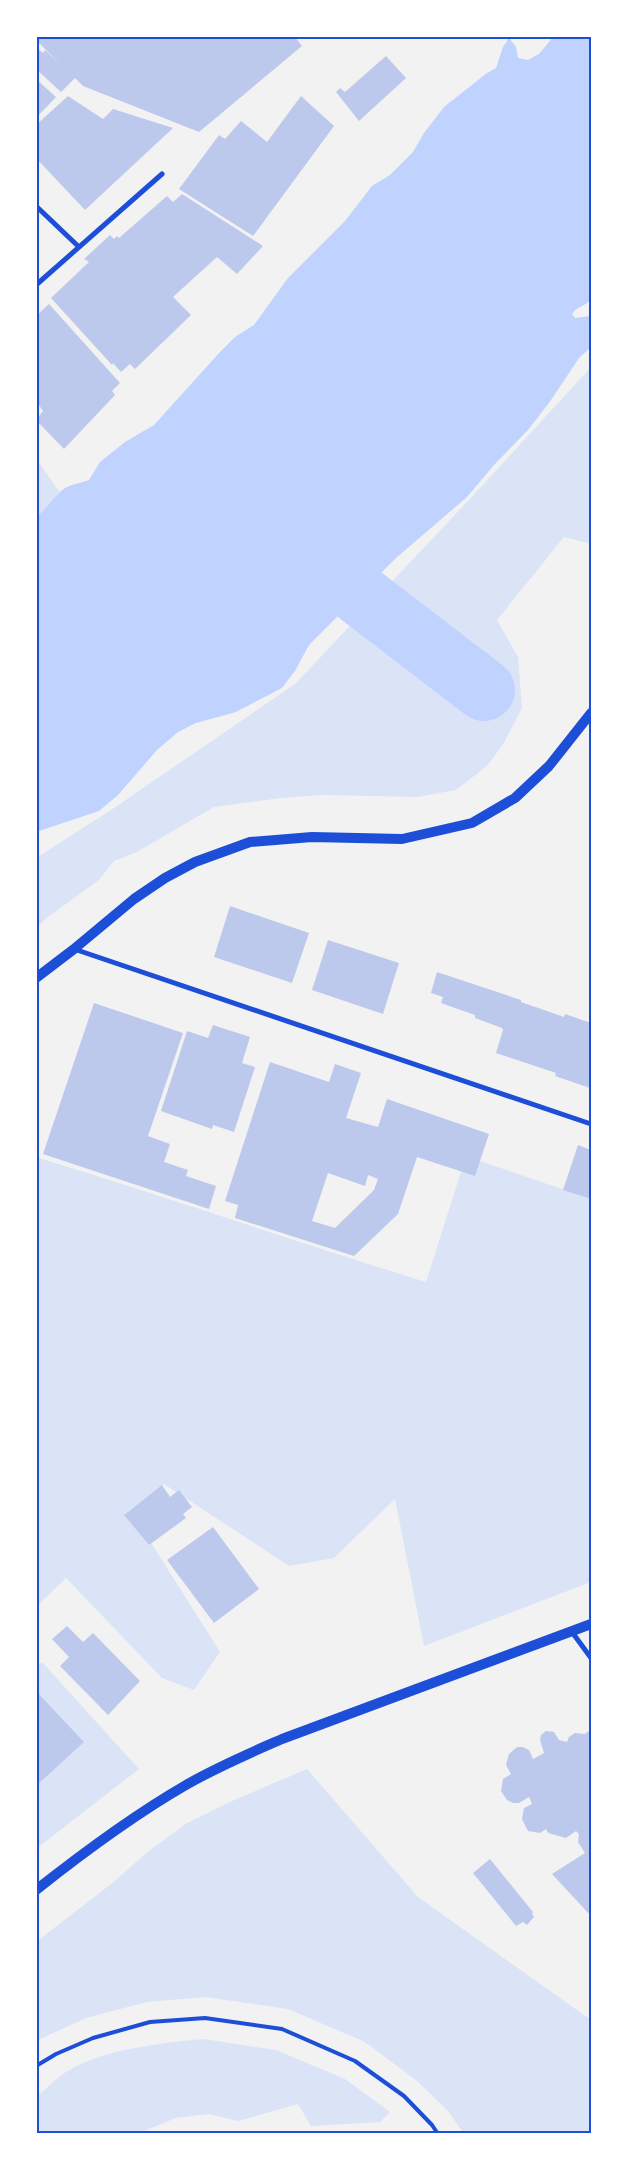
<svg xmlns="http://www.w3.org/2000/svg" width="627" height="2170" font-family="'Roboto Serif',serif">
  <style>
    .green { fill: #dbe4f7 }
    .water { fill: #bfd3fe }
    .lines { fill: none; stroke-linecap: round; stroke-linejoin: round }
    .river { stroke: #bfd3fe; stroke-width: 62 }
    .building { fill: #bdc9ec; fill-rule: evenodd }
    .service { stroke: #1d4ed8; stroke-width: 4 }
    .minor { stroke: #1d4ed8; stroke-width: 5 }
    .secondary { stroke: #1d4ed8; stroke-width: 10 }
    .neatline { fill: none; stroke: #1d4ed8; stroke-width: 2 }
  </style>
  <rect width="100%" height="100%" fill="#f2f2f2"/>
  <path class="green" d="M 591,367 L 591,544 L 564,537 L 497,620 L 518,657 L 522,708 L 504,743 L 487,766 L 456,790 L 417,797 L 321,795 L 281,798 L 214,807 L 137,852 L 114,861 L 99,880 L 48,917 L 36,928 L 36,858 L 111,810 L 295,684 L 469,500 Z
    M 36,458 L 61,494 L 36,519 Z
    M 466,1156 L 591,1199 L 591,1582 L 424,1646 L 395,1499 L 334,1558 L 289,1566 L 164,1484 L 126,1513 L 150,1541 L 220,1652 L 194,1690 L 162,1678 L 66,1578 L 36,1607 L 36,1157 C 167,1197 296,1242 426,1282 Z
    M 42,1662 L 139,1769 L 36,1849 L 36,1667 Z
    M 307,1769 L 418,1897 L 591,2020 L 591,2134 L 464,2134 L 448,2111 L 417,2081 L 365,2042 L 288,2009 L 205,1997 L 147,2002 L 86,2018 L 36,2041 L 36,1942 L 111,1884 L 150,1850 L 187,1823 L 232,1801 Z
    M 204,2039 L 276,2050 L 345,2079 L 390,2112 L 380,2122 L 311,2126 L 298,2104 L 238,2121 L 209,2114 L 176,2118 L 137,2134 L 36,2134 L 36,2097 C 46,2089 55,2079 66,2072 C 103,2049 160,2043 204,2039 Z"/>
  <path class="water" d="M 554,36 L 591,36 L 591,302 L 588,302 C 583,307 576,307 572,314 L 575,318 L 591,316 L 591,347 L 579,358 L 549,403 L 528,430 L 494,465 L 467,497 L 396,558 L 309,645 L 295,671 L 282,688 L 236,712 L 196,723 L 178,732 L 157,750 L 118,795 L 99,811 L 36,832 L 36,517 C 47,509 54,496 65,488 C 72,484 81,483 89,480 L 100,462 L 125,442 L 154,425 L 220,352 L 235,337 L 254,325 L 288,278 L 345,221 L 372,186 L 390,175 L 413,152 L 424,133 L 444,107 L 487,73 L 496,68 L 503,47 L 509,38 L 516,47 L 518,58 L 528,60 L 539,54 Z"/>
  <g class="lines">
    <path class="river" d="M 360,595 L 484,690"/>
  </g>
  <path class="building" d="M 36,36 L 294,36 L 302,46 L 199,132 L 83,86 L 75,78 L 61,92 L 36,69 L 36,47 L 43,53 L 45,50 L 61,65 L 36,40 Z
    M 386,56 L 406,78 L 359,121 L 336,92 L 340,88 L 345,92 Z
    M 36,79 L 56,97 L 36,118 Z
    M 68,96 L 103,119 L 113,109 L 173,128 L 85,210 L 36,158 L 36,125 Z
    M 301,96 L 334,126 L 253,236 L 179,189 L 219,135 L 225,139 L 241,121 L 267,142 Z
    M 182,194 L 263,246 L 237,274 L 217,257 L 173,297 L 191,315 L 135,369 L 130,364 L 121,372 L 113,363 L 112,365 L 51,298 L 89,262 L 84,259 L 110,235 L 114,239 L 117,236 L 119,238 L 167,196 L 173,202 Z
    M 49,304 L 120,383 L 112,391 L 115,395 L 64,449 L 36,420 L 43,411 L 36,401 L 36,316 Z
    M 230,906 L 309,933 L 292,983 L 214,957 Z
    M 328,940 L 399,963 L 383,1014 L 312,990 Z
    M 437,972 L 521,1000 L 521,1002 L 564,1017 L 565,1014 L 591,1023 L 590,1088 L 555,1076 L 556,1073 L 496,1053 L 503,1030 L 502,1028 L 475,1018 L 475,1015 L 441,1003 L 443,997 L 431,993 Z
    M 94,1003 L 183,1033 L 148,1136 L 170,1144 L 164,1162 L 188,1170 L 186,1176 L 216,1186 L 209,1209 L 43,1154 Z
    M 213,1025 L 250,1037 L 242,1063 L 255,1067 L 234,1132 L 213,1125 L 212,1129 L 161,1111 L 187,1031 L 208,1038 Z
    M 270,1062 L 329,1082 L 335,1064 L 361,1073 L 346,1118 L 378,1127 L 387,1099 L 489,1134 L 475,1176 L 417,1157 L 398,1214 L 354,1256 L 235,1218 L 238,1205 L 225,1201 ZM 328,1173 L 365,1186 L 368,1175 L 378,1179 L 374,1190 L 335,1228 L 312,1221 Z
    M 578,1145 L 591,1150 L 591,1199 L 563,1190 Z
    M 162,1485 L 170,1497 L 179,1490 L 192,1507 L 183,1514 L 186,1518 L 149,1545 L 124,1515 Z
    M 213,1527 L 259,1589 L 214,1623 L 167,1560 Z
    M 67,1626 L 83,1642 L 93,1633 L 140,1681 L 108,1715 L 60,1666 L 69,1657 L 52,1639 Z
    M 36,1691 L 84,1742 L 36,1786 Z
    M 546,1731 L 554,1732 L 559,1740 L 567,1742 L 569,1737 L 575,1733 L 585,1734 L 589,1731 L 591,1732 L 591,1916 L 552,1874 L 585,1853 L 578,1842 L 579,1834 L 576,1831 L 566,1838 L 548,1833 L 546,1829 L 540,1833 L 528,1831 L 522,1819 L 524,1808 L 532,1804 L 529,1797 L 519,1803 L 513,1803 L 507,1800 L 501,1791 L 503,1779 L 511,1774 L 506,1765 L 509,1754 L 517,1747 L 523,1747 L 529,1750 L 533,1759 L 544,1753 L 540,1740 L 541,1735 Z
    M 490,1859 L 533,1912 L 532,1914 L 534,1917 L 527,1925 L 523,1922 L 516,1926 L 473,1873 Z"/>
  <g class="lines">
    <path class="service" d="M 36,2066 L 56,2054 L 93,2038 L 150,2022 L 205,2018 L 282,2029 L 355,2061 L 404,2096 L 432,2125 L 438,2134"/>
    <path class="minor" d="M 36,206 L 79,247
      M 36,285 L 162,174
      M 74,949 L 591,1124
      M 572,1632 L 591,1658"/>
    <path class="secondary" d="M 36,978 L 74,949 L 134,899 L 165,878 L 195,862 L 250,842 L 312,837 L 402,839 L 472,823 L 515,798 L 549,766 L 591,713
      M 36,1890 C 84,1852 134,1815 186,1785 C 217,1767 250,1753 282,1739 L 591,1624"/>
  </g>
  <rect width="627" height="2170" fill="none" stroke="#ffffff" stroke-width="75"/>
  <rect x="38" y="38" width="552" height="2094" class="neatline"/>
</svg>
